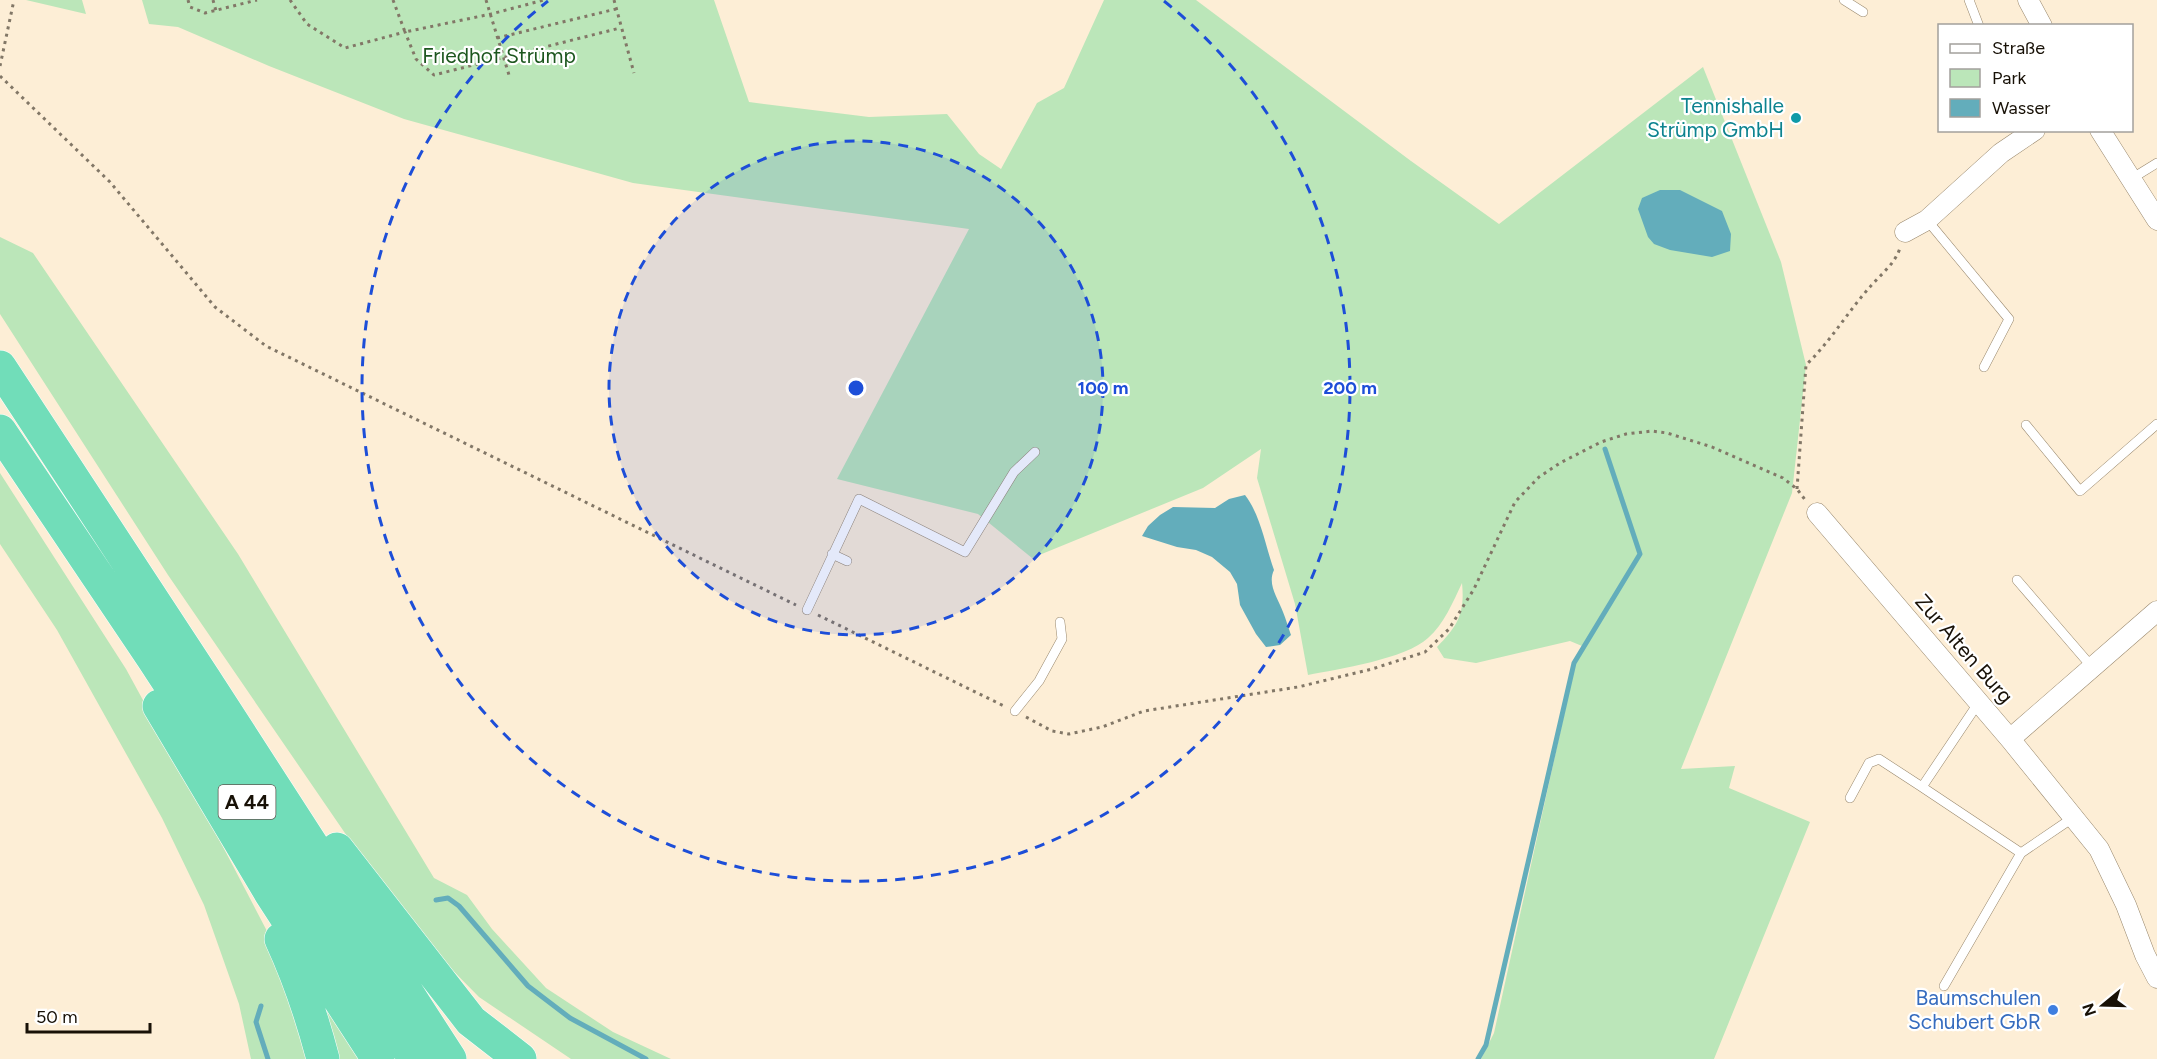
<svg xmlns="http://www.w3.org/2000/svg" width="2157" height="1059" font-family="Figtree,sans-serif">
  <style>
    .green { fill: #bbe6b9 }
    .water { fill: #63adbb }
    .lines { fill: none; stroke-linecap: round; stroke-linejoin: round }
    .stream { stroke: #63adbb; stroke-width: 5 }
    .lane-casing { stroke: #98876c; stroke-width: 10 }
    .street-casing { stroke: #98876c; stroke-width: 21 }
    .highway-casing { stroke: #fff; stroke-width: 34 }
    .path { stroke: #827767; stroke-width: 3; stroke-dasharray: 3 4.5; stroke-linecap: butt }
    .lane { stroke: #fff; stroke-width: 9 }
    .street { stroke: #fff; stroke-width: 20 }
    .highway { stroke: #71ddb9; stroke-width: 33 }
    .ring { fill: none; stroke: #1d4ed8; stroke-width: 3; stroke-dasharray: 10 8 }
    .culture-dot { fill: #0f9aa8; stroke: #fff; stroke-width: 2 }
    .shop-dot { fill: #3f7fe0; stroke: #fff; stroke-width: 2 }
    .labels { text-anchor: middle; stroke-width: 4.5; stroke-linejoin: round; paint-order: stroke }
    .shield { fill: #fff; stroke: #5d5851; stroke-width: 1.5 }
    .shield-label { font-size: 20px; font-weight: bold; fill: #181107 }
    .park-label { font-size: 21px; fill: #1d571f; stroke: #fff }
    .culture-label { font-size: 21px; fill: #0d838f; stroke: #fff; text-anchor: end }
    .street-label { font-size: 21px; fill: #181107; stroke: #fff }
    .shop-label { font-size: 21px; fill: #366cbe; stroke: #fff; text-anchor: end }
    .centre { fill: #1d4ed8; stroke: #fff; stroke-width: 3 }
    .ring-label { font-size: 18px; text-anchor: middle; font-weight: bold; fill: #1d4ed8; stroke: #fff; stroke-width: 4.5; stroke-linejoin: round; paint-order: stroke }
  </style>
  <rect width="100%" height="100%" fill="#fdeed6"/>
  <path class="green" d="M 26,0 L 82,0 L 86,14 Z
    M 142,0 L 714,0 L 749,102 L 869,117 L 947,114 L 979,154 L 1001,169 L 1037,103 L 1064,88 L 1104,0 L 1196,0 L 1411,161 L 1499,224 L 1703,67 L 1781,262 L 1806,365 L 1792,493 L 1681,769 L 1735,766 L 1729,788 L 1810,822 L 1714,1059 L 1481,1059 L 1494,1033 L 1575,665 L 1582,646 L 1570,641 L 1476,663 L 1444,658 L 1437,647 C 1458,626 1465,613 1462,583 C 1453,602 1444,624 1428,638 C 1406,659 1338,669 1308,675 L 1295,604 L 1257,478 L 1261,449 L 1203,488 L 1032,558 L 978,514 L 837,479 L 969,229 L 633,183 L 404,119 L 269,66 L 178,27 L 149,24 Z
    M 0,237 L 33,253 L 238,554 L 434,878 L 467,895 L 492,929 L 546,988 L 613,1032 L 671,1059 L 571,1059 L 479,997 L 408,925 L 168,575 L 0,314 Z
    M 0,473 L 126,669 L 221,843 L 269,935 L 312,1059 L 251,1059 L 239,1004 L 204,905 L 162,818 L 57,630 L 0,544 Z
    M 312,979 L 365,1059 L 330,1059 Z"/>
  <path class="water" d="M 1660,190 L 1680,190 L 1722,211 L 1731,234 L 1730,251 L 1712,257 L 1670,250 L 1654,244 L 1648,237 L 1638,209 L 1642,198 Z
    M 1245,495 C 1261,516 1265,545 1274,570 C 1267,585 1278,598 1283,612 C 1286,619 1288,627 1291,635 L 1280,645 L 1266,647 L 1256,634 L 1240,605 L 1237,584 L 1230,572 L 1212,557 L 1196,550 L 1177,547 L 1142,536 L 1148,526 L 1160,515 L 1173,507 L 1215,508 L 1229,499 Z"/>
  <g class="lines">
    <path class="stream" d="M 436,900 L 448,898 L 459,906 L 528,986 L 570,1018 L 646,1059
      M 261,1006 L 256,1022 L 268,1059
      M 1478,1059 L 1486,1045 L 1574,663 L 1640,554 L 1605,449"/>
    <g class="lane-casing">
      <path id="lane" d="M 1844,0 L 1863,12
        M 1969,0 L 1979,26
        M 2131,179 L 2157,163
        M 1927,220 L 2009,319 L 1984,367
        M 2026,425 L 2080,491 L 2157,424
        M 832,554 L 847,561
        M 2017,580 L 2092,667
        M 807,610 L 859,499 L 965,552 L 1014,472 L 1035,452
        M 1979,702 L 1922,787 L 2021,853
        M 1015,711 L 1039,681 L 1062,639 L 1060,622
        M 1850,798 L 1869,763 L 1879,759 L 1922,787
        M 1944,986 L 2021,853 L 2074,817"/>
    </g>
    <g class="street-casing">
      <path id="street" d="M 2028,0 L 2042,26
        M 2100,130 L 2157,220
        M 1905,232 L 1927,220 L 2001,153 L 2035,130
        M 1817,513 L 2010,739 L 2099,849 L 2126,905 L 2145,955 L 2157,978
        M 2010,739 L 2157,611"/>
    </g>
    <g class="highway-casing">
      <path id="highway" d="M 0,367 L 204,678 L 450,1059
        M 0,431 L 152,657 L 415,1059
        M 159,706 L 271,894 L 378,1059
        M 337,849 L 471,1021 L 520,1059
        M 281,939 C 299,978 312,1017 323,1059"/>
    </g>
    <path class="path" d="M 188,0 L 190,7 L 205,13 L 257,0
      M 213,0 L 216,11
      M 290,0 L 307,24 L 345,48 L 405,32 L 416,59 L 434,75 L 620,28
      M 393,0 L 405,32 L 491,14 L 544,0
      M 486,0 L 509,75
      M 614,0 L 634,73
      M 497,38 L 616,9
      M 0,66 L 14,0
      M 0,76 L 110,182 L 215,307 L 266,346 L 796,605
      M 1797,489 L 1806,365 C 1830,342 1847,313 1869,288 C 1880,275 1895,264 1900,248
      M 818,615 L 1004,706
      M 1026,717 L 1052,731 L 1069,734 L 1102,727 L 1144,711 L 1298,687 L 1372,669 L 1425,652 L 1449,629 L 1474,589 L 1515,502 L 1539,477 L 1560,463 L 1601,442 L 1626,434 L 1652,431 L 1667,433 L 1712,447 L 1783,478 L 1797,489 L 1806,501"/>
    <use href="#lane" class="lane"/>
    <use href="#street" class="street"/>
    <use href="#highway" class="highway"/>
  </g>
  <circle cx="856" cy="388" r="247" fill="#1d4ed8" fill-opacity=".12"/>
  <g class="ring">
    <circle cx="856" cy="388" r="247"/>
    <path d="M1164 1A494 494 0 1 1 548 1"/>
  </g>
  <circle class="culture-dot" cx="1796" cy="118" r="6"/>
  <circle class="shop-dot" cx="2053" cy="1010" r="6"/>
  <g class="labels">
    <rect class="shield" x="218.5" y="785" width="57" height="34" rx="4.5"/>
    <g class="shield-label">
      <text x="247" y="809">A 44</text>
    </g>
    <g class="park-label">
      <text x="499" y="63">Friedhof Strümp</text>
    </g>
    <g class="culture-label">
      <text x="1784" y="113">Tennishalle<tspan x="1784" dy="24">Strümp GmbH</tspan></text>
    </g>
    <g class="street-label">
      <text transform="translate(1964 649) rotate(49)" y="7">Zur Alten Burg</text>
    </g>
    <g class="shop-label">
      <text x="2041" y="1005">Baumschulen<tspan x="2041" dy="24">Schubert GbR</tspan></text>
    </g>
  </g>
  <circle cx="856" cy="388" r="9" class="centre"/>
  <g class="ring-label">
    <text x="1103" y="394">100 m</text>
    <text x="1350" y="394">200 m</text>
  </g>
  <rect x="1938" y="24" width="195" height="108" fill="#ffffff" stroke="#a3a09c" stroke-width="1.5"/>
  <rect x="1950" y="44" width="30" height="9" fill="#ffffff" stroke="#a3a09c" stroke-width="1.5"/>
  <text x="1992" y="54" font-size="18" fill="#181107">Straße</text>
  <rect x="1950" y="69" width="30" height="18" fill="#bbe6b9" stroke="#a3a09c" stroke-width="1.5"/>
  <text x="1992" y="84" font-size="18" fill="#181107">Park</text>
  <rect x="1950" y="99" width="30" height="18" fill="#63adbb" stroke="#a3a09c" stroke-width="1.5"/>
  <text x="1992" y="114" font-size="18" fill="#181107">Wasser</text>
  <g transform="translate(2103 1005) rotate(251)" stroke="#ffffff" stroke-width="4.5" paint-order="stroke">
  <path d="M0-4.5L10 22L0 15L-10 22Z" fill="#181107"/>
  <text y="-9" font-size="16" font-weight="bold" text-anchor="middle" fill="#181107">N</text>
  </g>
  <path d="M27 1023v9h123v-9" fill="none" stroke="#181107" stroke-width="3"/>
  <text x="36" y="1023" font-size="18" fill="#181107" stroke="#ffffff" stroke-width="4.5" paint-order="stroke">50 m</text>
</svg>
